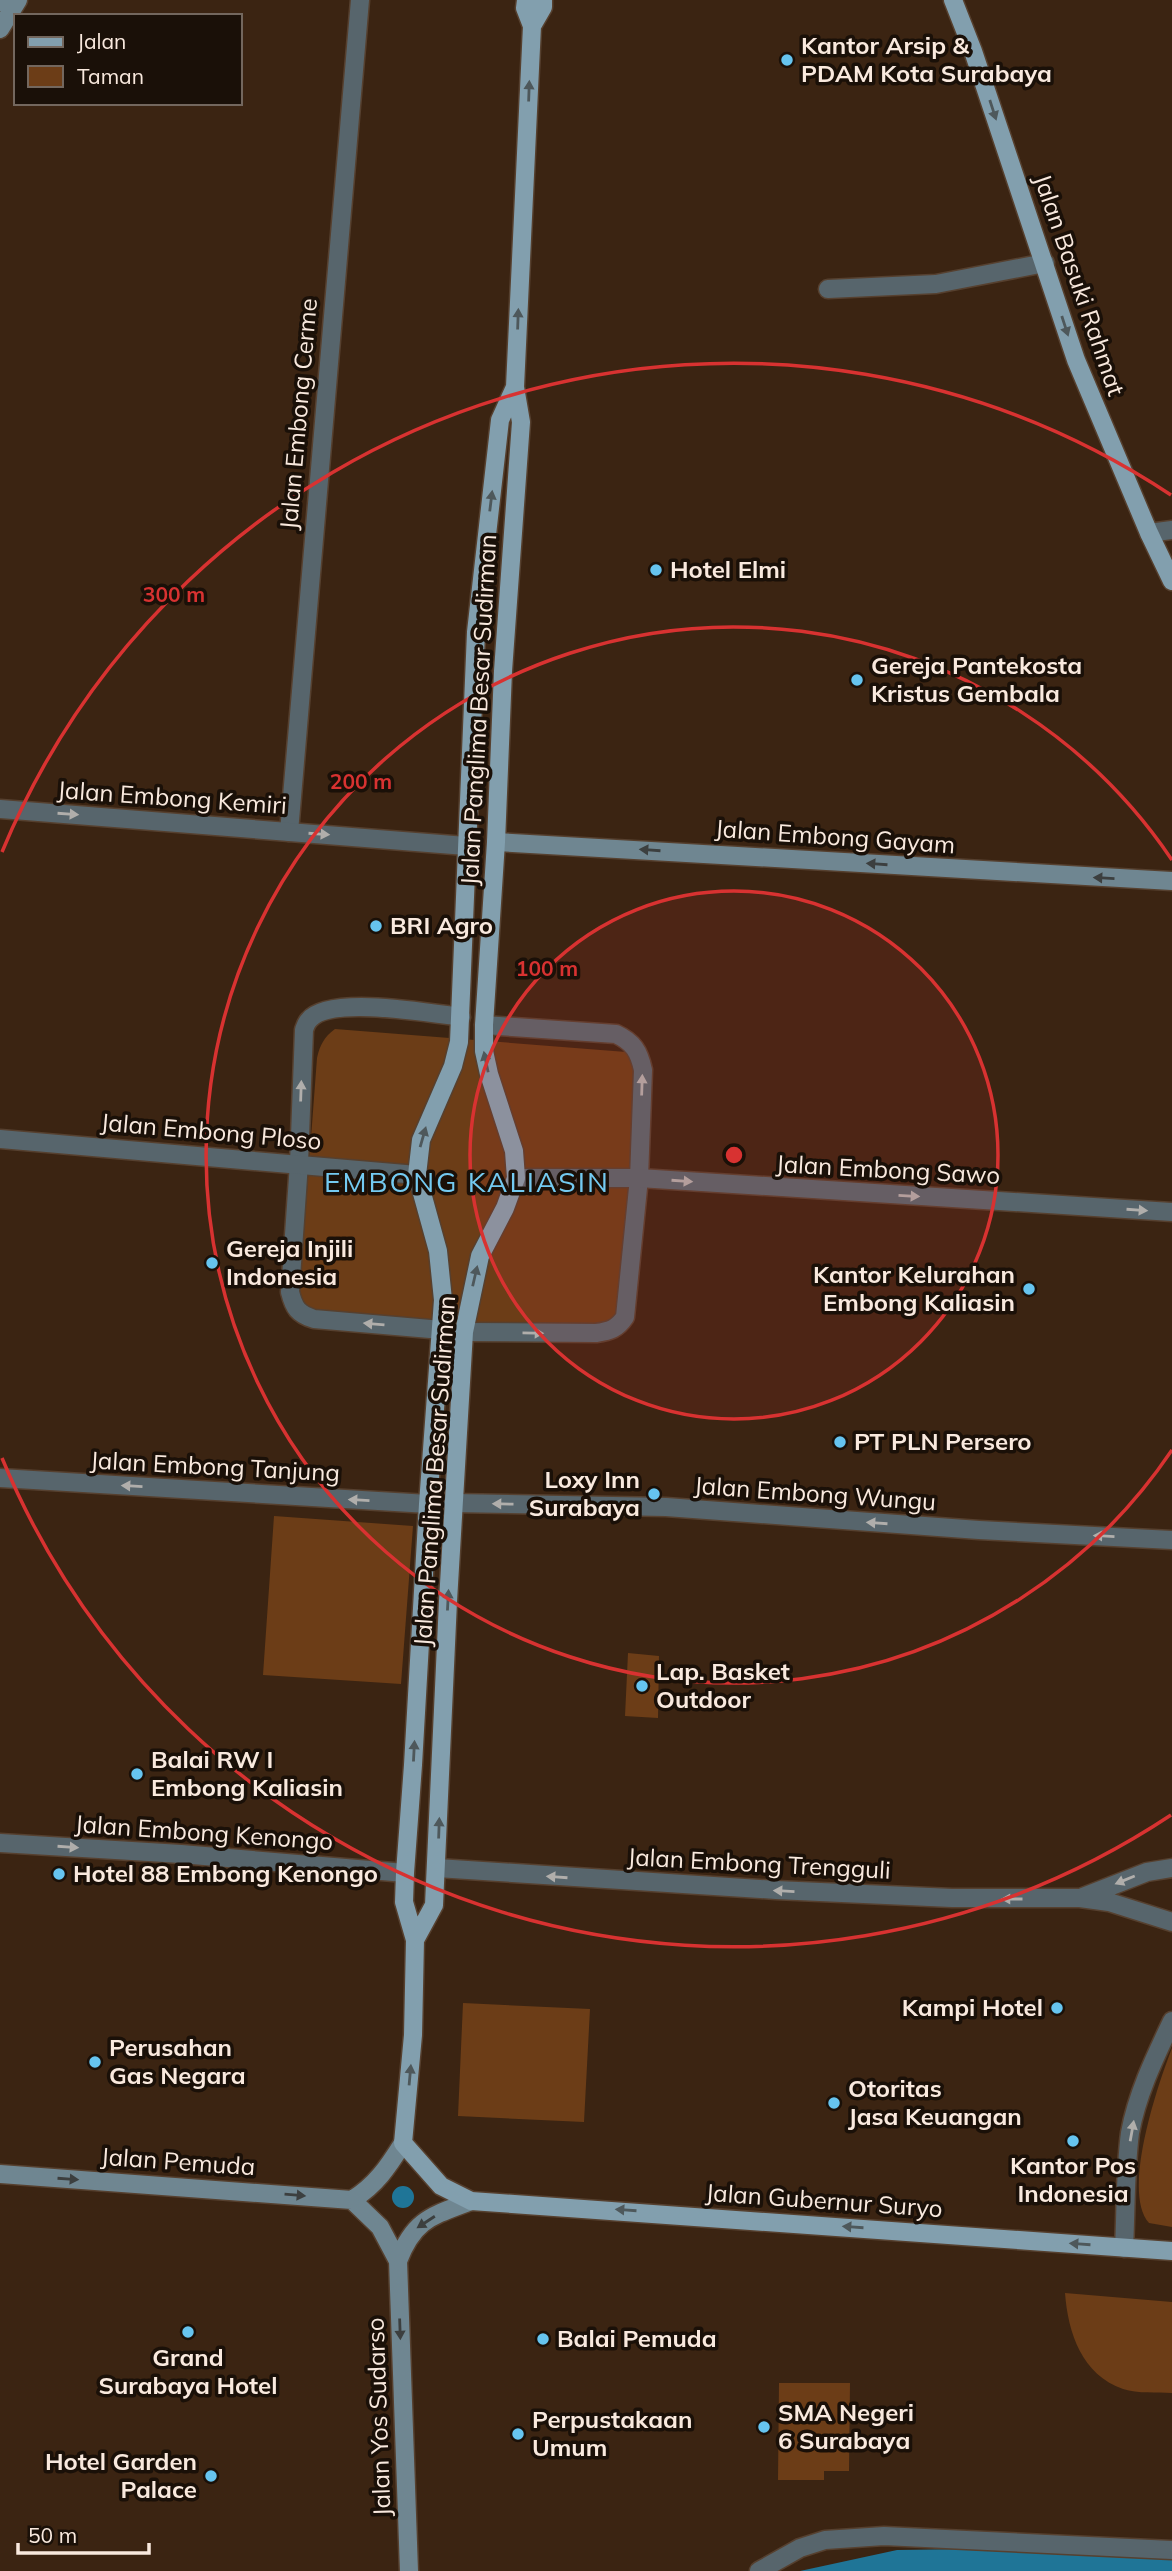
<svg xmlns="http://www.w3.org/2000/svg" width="1172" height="2571" font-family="Mulish,sans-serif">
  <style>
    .green { fill: #6c3d17 }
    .water { fill: #1f7597 }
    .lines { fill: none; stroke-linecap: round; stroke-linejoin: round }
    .minor-casing { stroke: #56402f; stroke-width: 21 }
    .tertiary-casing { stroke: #56402f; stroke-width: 21 }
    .secondary-casing { stroke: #56402f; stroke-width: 21 }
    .primary-casing { stroke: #56402f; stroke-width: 21 }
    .minor { stroke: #57656c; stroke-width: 18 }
    .tertiary { stroke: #57656c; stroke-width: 18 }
    .secondary { stroke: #6f8691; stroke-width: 18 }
    .primary { stroke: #829fae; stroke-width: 18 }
    .oneway { fill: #4e585b }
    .oneway2 { fill: #b0aeab }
    .oneway3 { fill: #3c3f3f }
    .ring { fill: none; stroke: #d83231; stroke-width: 3.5 }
    .poi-dot { fill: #66c4ef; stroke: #1a1008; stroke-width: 2.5 }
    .labels { text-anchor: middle; stroke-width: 7; stroke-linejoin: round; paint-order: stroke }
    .poi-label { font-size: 24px; font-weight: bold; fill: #f9e9de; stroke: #1a1008; text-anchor: start }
    .street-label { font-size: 24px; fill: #f9e9de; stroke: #1a1008 }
    .quarter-label { font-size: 28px; letter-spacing: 2px; fill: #74caf1; stroke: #1a1008 }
    .centre { fill: #d83231; stroke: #1a1008; stroke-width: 3.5 }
    .ring-label { font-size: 21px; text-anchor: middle; font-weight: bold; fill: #d83231; stroke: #1a1008; stroke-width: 7; stroke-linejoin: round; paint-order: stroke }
  </style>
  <rect width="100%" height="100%" fill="#3b2412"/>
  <path class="green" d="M 335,1029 L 626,1052 L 633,1058 L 638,1075 L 624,1312 L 597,1330 L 315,1317 L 299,1298 L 317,1058 C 320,1045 324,1037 335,1029 Z
    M 274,1516 L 413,1526 L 401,1684 L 263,1675 Z
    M 628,1653 L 659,1656 L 658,1718 L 625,1716 Z
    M 463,2003 L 590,2009 L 584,2122 L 458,2116 Z
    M 1172,2048 L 1172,2227 L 1149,2223 C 1121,2192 1158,2084 1172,2048 Z
    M 1065,2293 L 1172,2302 L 1172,2393 C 1157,2392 1138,2394 1123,2389 C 1082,2375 1068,2333 1065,2293 Z
    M 779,2383 L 850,2383 L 849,2471 L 824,2471 L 824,2480 L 778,2480 Z"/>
  <path class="water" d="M392 2197a11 11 0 1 1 22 0a11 11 0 1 1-22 0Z
    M 969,2549 L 1172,2559 L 1172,2571 L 800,2571 L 897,2550 Z"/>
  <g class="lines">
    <g class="minor-casing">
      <path id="minor" d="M 828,289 L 936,284 L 1045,263
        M 289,832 L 360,0
        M 442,1330 L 314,1319 C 298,1314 294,1308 290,1292 L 299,1163 L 304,1030 C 305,1027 306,1023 309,1020 C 329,995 430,1013 461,1017
        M 464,1332 L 596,1333 C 610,1331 617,1329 625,1317 L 639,1178 L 643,1070 C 639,1051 633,1042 616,1034 L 484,1025
        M 759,2571 L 800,2548 L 825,2540 L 884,2536 L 1172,2550"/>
    </g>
    <g class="tertiary-casing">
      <path id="tertiary" d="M 1149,533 L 1172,530
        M 0,809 L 466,846
        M 0,1139 L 417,1175
        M 516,1178 L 639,1178 L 1172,1212
        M 0,1478 L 428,1504
        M 453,1503 L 666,1507 L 979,1530 L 1172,1540
        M 0,1843 L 181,1854 L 405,1873
        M 437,1868 L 776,1890 L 952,1898 L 1080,1898 L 1109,1902 L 1172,1922
        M 1083,1897 L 1147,1872 L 1172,1868
        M 1124,2248 C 1126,2210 1125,2171 1130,2133 C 1137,2094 1155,2057 1172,2021"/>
    </g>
    <g class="secondary-casing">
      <path id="secondary" d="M 0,2 L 1,0
        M 0,29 L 18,0
        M 496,842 L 1172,881
        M 0,2174 L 352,2200 C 376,2185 388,2167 403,2143
        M 352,2200 L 380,2227 L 398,2261 L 409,2571
        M 398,2261 C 414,2219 432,2216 471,2201"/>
    </g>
    <g class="primary-casing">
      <path id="primary" d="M 953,0 L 973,51 L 1076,360 L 1149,533 L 1172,581
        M 532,26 L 543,7 L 543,0
        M 515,387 L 500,420 L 476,632 L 459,1042 L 453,1066 L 421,1140 L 417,1175 L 438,1251 L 443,1300 L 428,1504 L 413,1765 L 405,1873 L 404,1902 L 415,1940 L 413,2035 L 403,2143 L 441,2186 L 471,2201 L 1172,2251
        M 415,1940 L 434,1905 L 448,1601 L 464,1332 L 480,1256 L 505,1208 L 516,1178 L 514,1151 L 489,1074 L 484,1051 L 484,1025 L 496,842 L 503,671 L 521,422 L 515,387 L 532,26 L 525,8 L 526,0"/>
    </g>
    <use href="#minor" class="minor"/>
    <use href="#tertiary" class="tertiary"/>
    <use href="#secondary" class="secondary"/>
    <use href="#primary" class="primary"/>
  </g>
  <defs><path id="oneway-solid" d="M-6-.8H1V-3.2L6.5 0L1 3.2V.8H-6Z" transform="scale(1.75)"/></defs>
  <g class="oneway">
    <use href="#oneway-solid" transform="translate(529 91) rotate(-88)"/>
    <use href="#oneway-solid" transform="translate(993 110) rotate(72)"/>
    <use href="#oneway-solid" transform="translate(518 319) rotate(-88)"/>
    <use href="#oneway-solid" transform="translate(1065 326) rotate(72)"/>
    <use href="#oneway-solid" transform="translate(491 501) rotate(-83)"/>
    <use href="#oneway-solid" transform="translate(486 1062) rotate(-102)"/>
    <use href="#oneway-solid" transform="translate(423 1137) rotate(-74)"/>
    <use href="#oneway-solid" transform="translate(475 1276) rotate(-77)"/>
    <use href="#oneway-solid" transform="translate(448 1600) rotate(-87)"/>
    <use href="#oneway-solid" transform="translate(414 1751) rotate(-87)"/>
    <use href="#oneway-solid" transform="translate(439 1828) rotate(-88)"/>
    <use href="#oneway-solid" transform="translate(410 2075) rotate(-85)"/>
    <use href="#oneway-solid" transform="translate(626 2210) rotate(-176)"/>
    <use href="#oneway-solid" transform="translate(853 2227) rotate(-176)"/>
    <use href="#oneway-solid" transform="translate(1080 2244) rotate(-176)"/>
  </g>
  <g class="oneway2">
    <use href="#oneway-solid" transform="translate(68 814) rotate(4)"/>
    <use href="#oneway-solid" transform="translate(319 834) rotate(4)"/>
    <use href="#oneway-solid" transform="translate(642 1085) rotate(-88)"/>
    <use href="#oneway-solid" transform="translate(301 1091) rotate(-88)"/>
    <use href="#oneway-solid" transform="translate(682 1181) rotate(4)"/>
    <use href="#oneway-solid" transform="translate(909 1196) rotate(3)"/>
    <use href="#oneway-solid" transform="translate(1137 1210) rotate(4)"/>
    <use href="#oneway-solid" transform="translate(374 1324) rotate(-175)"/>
    <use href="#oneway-solid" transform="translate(533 1333) rotate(1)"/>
    <use href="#oneway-solid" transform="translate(132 1486) rotate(-177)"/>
    <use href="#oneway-solid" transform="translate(359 1500) rotate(-177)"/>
    <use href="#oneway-solid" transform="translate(503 1504) rotate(-179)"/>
    <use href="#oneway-solid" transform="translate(877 1523) rotate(-176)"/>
    <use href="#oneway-solid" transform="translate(1104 1536) rotate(-177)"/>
    <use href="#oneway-solid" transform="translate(68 1847) rotate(4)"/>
    <use href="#oneway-solid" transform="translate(557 1877) rotate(-176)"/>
    <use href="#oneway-solid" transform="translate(1125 1880) rotate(158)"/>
    <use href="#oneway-solid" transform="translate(784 1891) rotate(-177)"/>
    <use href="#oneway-solid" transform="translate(1012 1899) rotate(-180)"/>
    <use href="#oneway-solid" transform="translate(1132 2131) rotate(-80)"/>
  </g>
  <g class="oneway3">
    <use href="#oneway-solid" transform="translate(650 850) rotate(-176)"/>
    <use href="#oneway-solid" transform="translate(877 864) rotate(-176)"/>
    <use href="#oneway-solid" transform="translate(1104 878) rotate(-177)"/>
    <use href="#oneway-solid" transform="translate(68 2179) rotate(4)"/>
    <use href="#oneway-solid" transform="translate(295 2195) rotate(5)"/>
    <use href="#oneway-solid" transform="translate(426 2222) rotate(147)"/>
    <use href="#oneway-solid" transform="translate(400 2329) rotate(88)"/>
  </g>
  <circle cx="734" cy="1155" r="264" fill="#d83231" fill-opacity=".12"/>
  <g class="ring">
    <circle cx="734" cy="1155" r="264"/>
    <path d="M1172 1450A528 528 0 1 1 1172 860"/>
    <path d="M1171 1815A792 792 0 0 1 2 1458M2 852A792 792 0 0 1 1171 495"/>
  </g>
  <g class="poi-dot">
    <circle cx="787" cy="60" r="7"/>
    <circle cx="656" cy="570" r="7"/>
    <circle cx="857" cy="680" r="7"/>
    <circle cx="376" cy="926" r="7"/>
    <circle cx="212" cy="1263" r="7"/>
    <circle cx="1029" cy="1289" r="7"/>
    <circle cx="840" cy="1442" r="7"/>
    <circle cx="654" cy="1494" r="7"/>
    <circle cx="642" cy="1686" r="7"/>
    <circle cx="137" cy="1774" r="7"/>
    <circle cx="59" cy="1874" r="7"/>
    <circle cx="1057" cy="2008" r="7"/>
    <circle cx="95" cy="2062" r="7"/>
    <circle cx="834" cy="2103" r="7"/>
    <circle cx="1073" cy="2141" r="7"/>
    <circle cx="188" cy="2332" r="7"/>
    <circle cx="543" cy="2339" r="7"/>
    <circle cx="764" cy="2427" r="7"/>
    <circle cx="518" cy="2434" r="7"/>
    <circle cx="211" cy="2476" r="7"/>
  </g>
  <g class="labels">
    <g class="poi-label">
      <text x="801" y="54">Kantor Arsip &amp;<tspan x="801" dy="28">PDAM Kota Surabaya</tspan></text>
      <text x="670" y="578">Hotel Elmi</text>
      <text x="871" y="674">Gereja Pantekosta<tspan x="871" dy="28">Kristus Gembala</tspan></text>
      <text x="390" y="934">BRI Agro</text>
      <text x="226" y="1257">Gereja Injili<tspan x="226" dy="28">Indonesia</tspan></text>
      <text x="1015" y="1283" text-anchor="end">Kantor Kelurahan<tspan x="1015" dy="28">Embong Kaliasin</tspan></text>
      <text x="854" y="1450">PT PLN Persero</text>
      <text x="640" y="1488" text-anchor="end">Loxy Inn<tspan x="640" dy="28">Surabaya</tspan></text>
      <text x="656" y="1680">Lap. Basket<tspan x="656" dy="28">Outdoor</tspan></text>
      <text x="151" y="1768">Balai RW I<tspan x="151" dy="28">Embong Kaliasin</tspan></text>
      <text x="73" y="1882">Hotel 88 Embong Kenongo</text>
      <text x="1043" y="2016" text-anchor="end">Kampi Hotel</text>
      <text x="109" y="2056">Perusahan<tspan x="109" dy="28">Gas Negara</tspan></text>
      <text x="848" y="2097">Otoritas<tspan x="848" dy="28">Jasa Keuangan</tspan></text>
      <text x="1073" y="2174" text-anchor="middle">Kantor Pos<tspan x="1073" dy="28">Indonesia</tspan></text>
      <text x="557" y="2347">Balai Pemuda</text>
      <text x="188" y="2366" text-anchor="middle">Grand<tspan x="188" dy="28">Surabaya Hotel</tspan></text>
      <text x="778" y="2421">SMA Negeri<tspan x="778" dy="28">6 Surabaya</tspan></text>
      <text x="532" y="2428">Perpustakaan<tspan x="532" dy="28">Umum</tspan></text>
      <text x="197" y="2470" text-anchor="end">Hotel Garden<tspan x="197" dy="28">Palace</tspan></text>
    </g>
    <g class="street-label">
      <text transform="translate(1079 285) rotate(71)" y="8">Jalan Basuki Rahmat</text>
      <text transform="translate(299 414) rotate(-85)" y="8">Jalan Embong Cerme</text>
      <text transform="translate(479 710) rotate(-87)" y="8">Jalan Panglima Besar Sudirman</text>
      <text transform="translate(172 798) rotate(4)" y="8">Jalan Embong Kemiri</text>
      <text transform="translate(835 837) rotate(4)" y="8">Jalan Embong Gayam</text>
      <text transform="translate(211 1132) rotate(5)" y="8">Jalan Embong Ploso</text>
      <text transform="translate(888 1170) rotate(3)" y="8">Jalan Embong Sawo</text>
      <text transform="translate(215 1467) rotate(3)" y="8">Jalan Embong Tanjung</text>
      <text transform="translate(435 1471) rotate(-86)" y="8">Jalan Panglima Besar Sudirman</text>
      <text transform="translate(815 1494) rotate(4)" y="8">Jalan Embong Wungu</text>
      <text transform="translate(204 1833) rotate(4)" y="8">Jalan Embong Kenongo</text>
      <text transform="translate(759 1864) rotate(3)" y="8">Jalan Embong Trengguli</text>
      <text transform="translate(178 2162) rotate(4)" y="8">Jalan Pemuda</text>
      <text transform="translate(824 2201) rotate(4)" y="8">Jalan Gubernur Suryo</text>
      <text transform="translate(379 2417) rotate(-92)" y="8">Jalan Yos Sudarso</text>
    </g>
    <g class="quarter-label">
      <text x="467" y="1192">EMBONG KALIASIN</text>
    </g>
  </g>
  <circle cx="734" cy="1155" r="10" class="centre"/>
  <g class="ring-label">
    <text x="174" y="602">300 m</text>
    <text x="361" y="789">200 m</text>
    <text x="547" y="976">100 m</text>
  </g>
  <rect x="14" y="14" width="228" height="91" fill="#1a1008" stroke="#73675e" stroke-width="2"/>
  <rect x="28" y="37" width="35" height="10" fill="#829fae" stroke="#73675e" stroke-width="2"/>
  <text x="77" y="49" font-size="21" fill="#f9e9de">Jalan</text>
  <rect x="28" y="66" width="35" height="21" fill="#6c3d17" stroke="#73675e" stroke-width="2"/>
  <text x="77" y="84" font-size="21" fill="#f9e9de">Taman</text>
  <path d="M18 2543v10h131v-10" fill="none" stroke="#f9e9de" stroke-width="3.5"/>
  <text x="28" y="2543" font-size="21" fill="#f9e9de" stroke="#1a1008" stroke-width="5" paint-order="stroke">50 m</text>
</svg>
